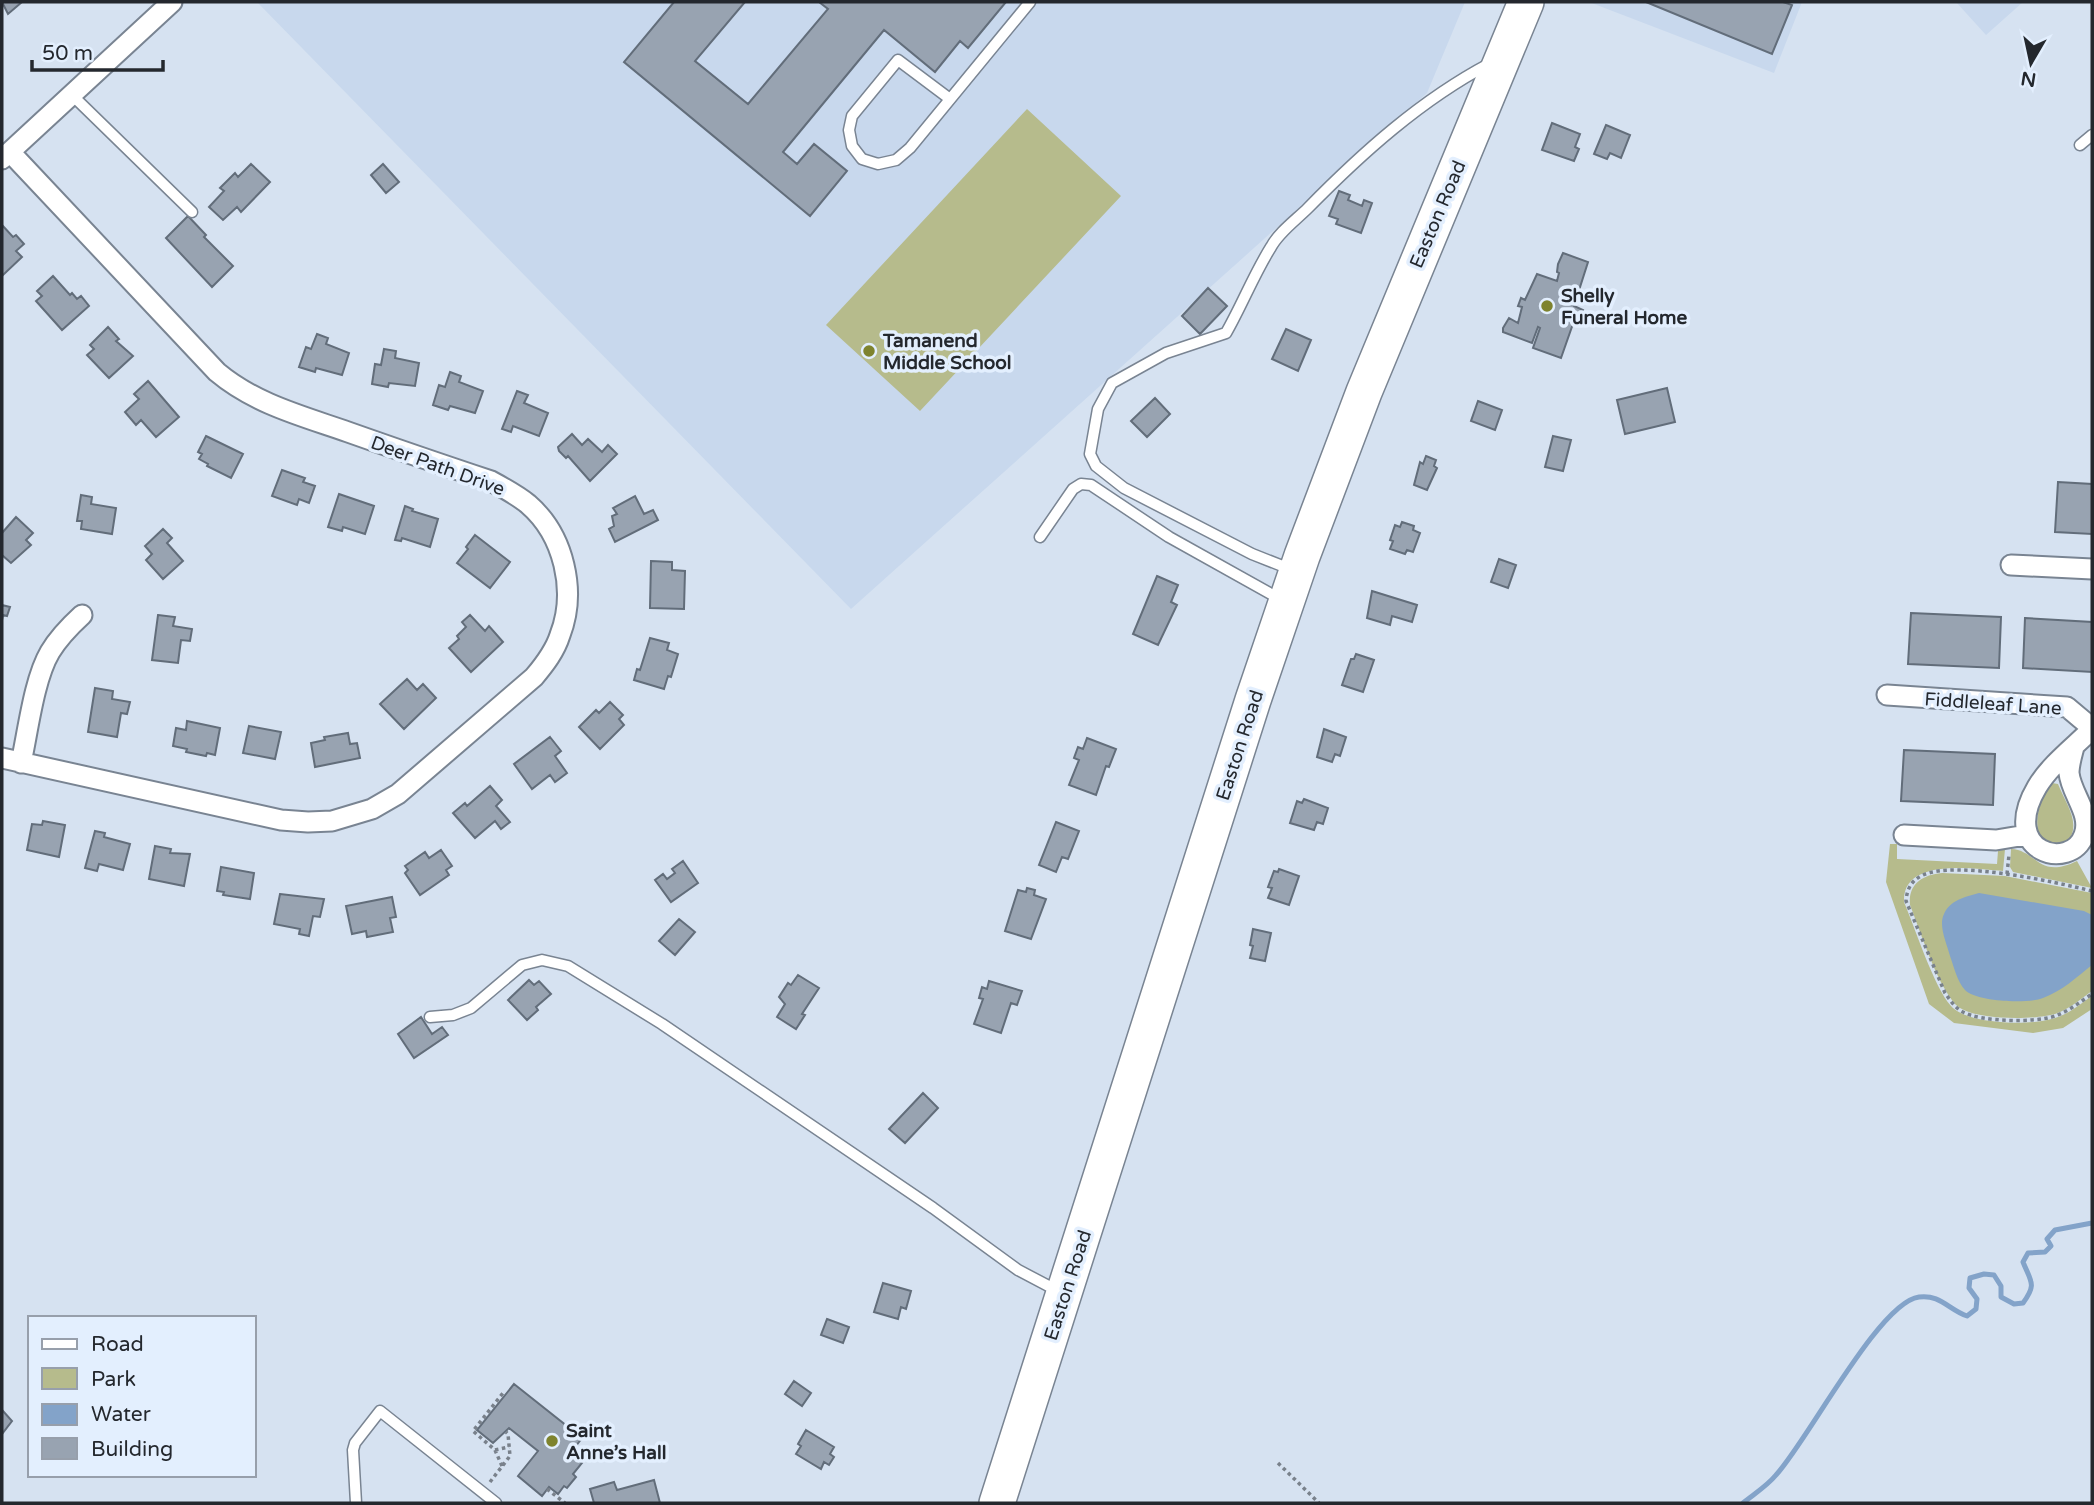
<svg xmlns="http://www.w3.org/2000/svg" width="2094" height="1505" font-family="'Varela Round',sans-serif">
  <style>
    .built { fill: #c8d8ed }
    .green { fill: #b6bb8c }
    .water { fill: #83a3c9 }
    .lines { fill: none; stroke-linecap: round; stroke-linejoin: round }
    .stream { stroke: #83a3c9; stroke-width: 5 }
    .building { fill: #98a3b1; stroke: #626d7a; stroke-width: 2 }
    .lane-casing { stroke: #798492; stroke-width: 13 }
    .street-casing { stroke: #798492; stroke-width: 23 }
    .highway-casing { stroke: #798492; stroke-width: 38 }
    .path { stroke: #79818b; stroke-width: 3.5; stroke-dasharray: 3.5 3.5; stroke-linecap: butt }
    .lane { stroke: #fff; stroke-width: 10 }
    .street { stroke: #fff; stroke-width: 19 }
    .highway { stroke: #fff; stroke-width: 35 }
    .poi-dot { fill: #7e832e; stroke: #e3effe; stroke-width: 2.5 }
    .labels { text-anchor: middle; stroke-width: 7; stroke-linejoin: round; paint-order: stroke }
    .street-label { font-size: 19px; fill: #24282e; stroke: #e3effe }
    .poi-label { font-size: 19px; font-weight: bold; fill: #24282e; stroke: #e3effe; text-anchor: start }
  </style>
  <rect width="100%" height="100%" fill="#d6e2f1"/>
  <path class="built" d="M 257,2 L 1465,2 L 1427,93 L 851,609 Z
    M 1589,2 L 1802,2 L 1774,73 Z
    M 1956,2 L 2023,2 L 1986,35 Z"/>
  <path class="green" d="M 1027,109 L 1121,196 L 920,411 L 826,325 Z
    M 2052,783 L 2058,784 C 2065,802 2081,822 2069,840 L 2053,845 L 2040,838 C 2033,819 2040,799 2052,783 Z
    M 1890,844 L 1897,844 L 1897,859 L 1997,864 L 1998,851 L 2005,849 L 2003,871 C 1975,869 1902,857 1904,902 C 1915,928 1934,987 1951,1006 C 1968,1025 2032,1026 2055,1018 C 2069,1014 2080,1004 2092,996 L 2092,1009 L 2063,1028 L 2033,1033 L 1954,1023 L 1929,1004 L 1886,882 Z
    M 2011,849 C 2037,850 2038,880 2077,861 L 2092,888 L 2013,872 L 2010,867 Z
    M 1942,873 L 2005,876 L 2092,893 L 2092,991 C 2081,999 2069,1009 2055,1014 C 2035,1020 1970,1021 1955,1004 C 1936,982 1921,933 1910,905 C 1908,884 1922,875 1942,873 Z"/>
  <path class="water" d="M 1979,893 L 2084,911 L 2092,915 L 2092,965 C 2077,977 2062,991 2043,998 C 2028,1004 1977,1002 1965,990 C 1957,981 1954,967 1950,956 C 1947,944 1938,926 1944,914 C 1950,900 1965,897 1979,893 Z"/>
  <g class="lines">
    <path class="stream" d="M 1743,1503 C 1754,1494 1767,1486 1776,1475 C 1807,1442 1879,1302 1919,1297 C 1940,1294 1949,1310 1967,1316 L 1976,1309 L 1977,1299 L 1969,1288 L 1970,1278 L 1984,1274 L 1994,1275 L 2001,1286 L 2001,1297 L 2014,1304 L 2023,1303 C 2037,1284 2031,1282 2023,1262 L 2028,1253 L 2045,1252 L 2051,1246 L 2047,1239 L 2055,1230 L 2092,1223"/>
  </g>
  <path class="building" d="M 2,2 L 22,2 L 8,14 Z
    M 674,2 L 745,2 L 695,61 L 748,104 L 828,9 L 819,2 L 1006,2 L 968,48 L 960,41 L 935,72 L 884,30 L 783,152 L 797,164 L 814,144 L 847,171 L 810,216 L 624,62 Z
    M 1646,2 L 1783,2 L 1792,5 L 1772,54 Z
    M 1552,123 L 1580,134 L 1575,147 L 1579,149 L 1574,161 L 1542,150 Z
    M 1606,125 L 1630,135 L 1621,158 L 1610,153 L 1607,159 L 1594,154 Z
    M 251,164 L 270,182 L 241,212 L 237,207 L 223,220 L 209,207 L 224,191 L 220,188 L 235,173 L 238,177 Z
    M 383,164 L 399,182 L 386,193 L 371,175 Z
    M 1339,191 L 1350,195 L 1348,200 L 1362,206 L 1364,200 L 1372,203 L 1361,233 L 1336,224 L 1338,219 L 1329,216 Z
    M 188,216 L 206,235 L 204,237 L 233,266 L 212,287 L 166,238 Z
    M 2,225 L 13,237 L 16,235 L 24,244 L 16,251 L 22,257 L 2,276 Z
    M 1563,253 L 1588,262 L 1574,306 L 1583,310 L 1579,322 L 1574,321 L 1561,358 L 1533,348 L 1540,328 L 1538,327 L 1532,343 L 1503,332 L 1503,328 L 1509,318 L 1518,323 L 1522,307 L 1518,306 L 1521,298 L 1525,300 L 1537,274 L 1557,281 L 1559,273 L 1557,272 L 1558,264 Z
    M 53,276 L 70,295 L 72,293 L 77,299 L 81,296 L 89,306 L 62,330 L 36,301 L 42,296 L 37,291 Z
    M 1208,288 L 1227,306 L 1200,334 L 1182,316 Z
    M 108,327 L 119,339 L 116,341 L 133,356 L 109,378 L 87,355 L 94,349 L 90,345 Z
    M 1286,329 L 1311,340 L 1298,371 L 1272,359 Z
    M 317,334 L 328,338 L 326,344 L 349,353 L 342,375 L 316,368 L 315,372 L 299,367 L 306,347 L 311,349 Z
    M 384,349 L 396,351 L 395,358 L 419,363 L 415,386 L 389,383 L 388,387 L 372,384 L 375,364 L 381,365 Z
    M 450,372 L 461,376 L 459,382 L 483,391 L 475,413 L 450,406 L 448,410 L 433,405 L 439,385 L 445,387 Z
    M 148,381 L 179,417 L 156,437 L 141,420 L 136,425 L 125,412 L 139,399 L 134,394 Z
    M 1667,388 L 1675,422 L 1625,434 L 1617,400 Z
    M 517,391 L 528,395 L 524,403 L 548,413 L 539,436 L 513,426 L 511,432 L 502,429 Z
    M 1155,398 L 1170,414 L 1147,437 L 1131,421 Z
    M 1478,401 L 1502,410 L 1495,430 L 1471,421 Z
    M 572,434 L 582,445 L 588,439 L 602,452 L 608,445 L 617,454 L 590,481 L 568,456 L 566,458 L 559,451 L 558,447 Z
    M 206,436 L 243,454 L 231,478 L 207,466 L 208,464 L 199,459 L 202,454 L 198,452 Z
    M 1553,436 L 1571,440 L 1563,471 L 1545,467 Z
    M 1426,456 L 1436,460 L 1434,466 L 1437,468 L 1427,490 L 1414,485 L 1420,462 L 1423,464 Z
    M 282,470 L 305,478 L 303,482 L 315,486 L 309,503 L 299,499 L 297,505 L 272,496 Z
    M 2058,482 L 2092,484 L 2092,534 L 2055,532 Z
    M 339,494 L 374,506 L 365,534 L 343,527 L 342,531 L 328,527 Z
    M 81,495 L 92,497 L 91,504 L 116,508 L 112,534 L 81,529 L 82,521 L 77,521 Z
    M 635,496 L 644,514 L 653,510 L 658,520 L 615,542 L 609,529 L 614,526 L 612,516 L 617,514 L 613,508 Z
    M 405,506 L 413,509 L 412,511 L 438,519 L 430,547 L 402,538 L 401,541 L 395,540 Z
    M 16,517 L 33,533 L 26,540 L 31,545 L 11,563 L 2,555 L 2,533 Z
    M 1402,522 L 1414,526 L 1413,530 L 1420,533 L 1413,552 L 1407,550 L 1405,554 L 1390,549 L 1393,541 L 1390,540 L 1395,525 L 1400,527 Z
    M 163,529 L 172,538 L 167,543 L 183,561 L 163,579 L 146,560 L 152,554 L 145,546 Z
    M 475,535 L 510,562 L 490,588 L 457,563 L 468,549 L 466,547 Z
    M 1499,559 L 1516,565 L 1508,588 L 1491,582 Z
    M 651,561 L 672,562 L 672,570 L 685,571 L 684,609 L 650,608 Z
    M 1157,576 L 1178,585 L 1171,602 L 1177,605 L 1158,645 L 1133,634 Z
    M 1372,591 L 1417,605 L 1412,622 L 1392,616 L 1390,625 L 1367,618 Z
    M 2,605 L 10,607 L 7,616 L 3,615 L 2,620 Z
    M 1911,613 L 2001,617 L 1999,668 L 1908,664 Z
    M 158,615 L 175,617 L 173,626 L 192,629 L 190,641 L 181,640 L 178,663 L 152,660 Z
    M 470,615 L 485,631 L 489,626 L 503,642 L 471,672 L 449,648 L 459,639 L 457,636 L 466,627 L 462,622 Z
    M 2025,618 L 2092,622 L 2092,672 L 2023,668 Z
    M 650,638 L 669,643 L 667,650 L 678,654 L 671,677 L 668,676 L 664,689 L 634,680 L 637,669 L 640,670 Z
    M 1356,654 L 1374,660 L 1363,692 L 1342,685 L 1351,659 L 1354,659 Z
    M 407,679 L 417,690 L 423,684 L 436,698 L 404,729 L 380,704 Z
    M 95,688 L 113,691 L 112,699 L 130,702 L 127,714 L 121,713 L 117,737 L 88,732 Z
    M 610,702 L 623,715 L 619,719 L 624,725 L 600,749 L 579,727 L 596,710 L 599,713 Z
    M 187,721 L 220,728 L 215,755 L 207,753 L 206,756 L 186,752 L 187,749 L 173,746 L 176,728 L 186,730 Z
    M 249,726 L 281,732 L 275,759 L 243,753 Z
    M 1324,729 L 1346,737 L 1340,756 L 1335,754 L 1332,762 L 1317,757 Z
    M 348,733 L 350,744 L 357,743 L 360,758 L 315,767 L 311,743 L 325,740 L 324,737 Z
    M 550,737 L 561,751 L 555,756 L 567,773 L 555,782 L 550,775 L 532,789 L 514,764 Z
    M 1087,738 L 1116,749 L 1109,767 L 1106,766 L 1096,795 L 1069,785 L 1079,760 L 1074,758 L 1078,747 L 1083,749 Z
    M 1904,750 L 1995,754 L 1993,805 L 1901,801 Z
    M 490,786 L 502,800 L 496,806 L 510,822 L 501,829 L 495,821 L 475,838 L 453,813 L 465,803 L 467,806 Z
    M 1304,799 L 1328,808 L 1323,824 L 1317,822 L 1314,830 L 1290,823 L 1297,801 L 1302,803 Z
    M 43,821 L 65,825 L 59,857 L 27,850 L 32,824 L 42,825 Z
    M 1056,822 L 1079,831 L 1068,859 L 1062,857 L 1056,872 L 1039,865 Z
    M 95,831 L 105,833 L 104,837 L 130,844 L 123,870 L 99,864 L 97,871 L 85,868 Z
    M 155,846 L 171,849 L 170,853 L 190,854 L 184,886 L 149,879 Z
    M 441,850 L 452,866 L 446,870 L 449,875 L 420,895 L 405,873 L 408,870 L 405,866 L 425,852 L 429,858 Z
    M 683,861 L 698,883 L 671,902 L 655,880 L 663,874 L 667,879 L 675,873 L 672,869 Z
    M 221,867 L 254,873 L 250,899 L 223,895 L 224,892 L 217,891 Z
    M 1279,869 L 1299,876 L 1289,905 L 1268,898 L 1272,888 L 1268,887 L 1274,871 L 1278,872 Z
    M 1027,888 L 1035,890 L 1034,895 L 1046,899 L 1031,939 L 1005,931 L 1018,890 L 1026,892 Z
    M 280,894 L 324,899 L 320,917 L 313,916 L 309,936 L 299,934 L 300,929 L 274,924 Z
    M 392,897 L 396,917 L 390,918 L 393,932 L 367,937 L 366,931 L 352,934 L 346,906 Z
    M 679,919 L 695,932 L 675,955 L 659,941 Z
    M 1253,929 L 1271,933 L 1265,961 L 1250,958 L 1253,946 L 1250,945 Z
    M 798,975 L 819,988 L 802,1014 L 805,1015 L 796,1029 L 777,1017 L 785,1004 L 779,997 L 788,983 L 791,985 Z
    M 529,980 L 534,985 L 539,981 L 551,994 L 536,1007 L 538,1010 L 527,1020 L 508,1000 Z
    M 989,981 L 1022,991 L 1017,1005 L 1011,1003 L 1001,1033 L 974,1024 L 983,999 L 979,998 L 982,987 L 987,989 Z
    M 421,1017 L 432,1034 L 442,1027 L 448,1035 L 414,1058 L 398,1034 Z
    M 923,1093 L 938,1108 L 905,1143 L 889,1129 Z
    M 883,1283 L 911,1291 L 906,1309 L 901,1307 L 898,1319 L 874,1312 Z
    M 827,1319 L 849,1327 L 843,1343 L 821,1335 Z
    M 794,1381 L 811,1393 L 802,1406 L 785,1394 Z
    M 514,1384 L 582,1438 L 570,1454 L 582,1463 L 573,1474 L 576,1477 L 567,1488 L 564,1486 L 558,1494 L 549,1487 L 542,1496 L 518,1476 L 538,1451 L 509,1428 L 493,1443 L 477,1430 Z
    M 3,1411 L 12,1421 L 2,1434 L 2,1413 Z
    M 806,1430 L 834,1447 L 830,1454 L 834,1457 L 829,1465 L 824,1462 L 821,1469 L 796,1454 L 801,1446 L 798,1444 Z
    M 654,1480 L 660,1503 L 594,1503 L 590,1489 L 614,1482 L 617,1490 Z"/>
  <g class="lines">
    <g class="lane-casing">
      <path id="lane" d="M 72,95 L 192,212
        M 950,99 L 898,60 L 852,116 L 849,130 L 852,146 L 862,159 L 878,164 L 896,160 L 910,148 L 1030,2
        M 2080,145 L 2092,135
        M 1040,537 L 1073,489 L 1081,484 L 1091,485 L 1169,537 L 1280,599
        M 1290,569 L 1252,554 L 1124,488 L 1096,466 L 1090,454 L 1098,409 L 1112,383 L 1166,353 L 1226,333 C 1242,305 1254,274 1271,247 C 1279,232 1296,220 1308,208 C 1362,153 1421,100 1489,64
        M 430,1017 L 453,1015 L 471,1008 L 522,965 L 542,960 L 568,966 L 662,1024 L 933,1208 L 1018,1270 L 1058,1291
        M 356,1503 L 353,1450 L 355,1443 L 380,1411 L 496,1503"/>
    </g>
    <g class="street-casing">
      <path id="street" d="M 2,159 L 172,2
        M 2011,565 L 2092,569
        M 1887,695 L 2067,707 L 2092,728
        M 2074,747 C 2072,755 2069,764 2069,773 C 2071,794 2092,814 2084,835 C 2071,872 1998,853 2037,787 C 2050,765 2074,747 2092,729
        M 2,758 L 281,820 L 308,822 L 332,821 L 372,809 L 398,794 L 534,677 C 545,664 555,651 560,635 C 577,591 564,535 528,504 C 517,495 504,488 491,481 C 443,465 396,449 348,432 C 302,416 255,404 217,372 L 10,152
        M 21,763 C 28,731 34,679 50,652 C 59,637 70,626 82,615
        M 1904,835 L 1996,840 L 2026,835"/>
    </g>
    <g class="highway-casing">
      <path id="highway" d="M 997,1503 L 1253,700 L 1302,556 L 1364,392 L 1526,2"/>
    </g>
    <path class="path" d="M 2007,874 L 2009,855
      M 2092,891 C 2056,882 1956,860 1923,875 C 1912,880 1907,888 1906,901 L 1945,993 C 1950,1000 1955,1008 1963,1012 C 1981,1022 2036,1023 2055,1016 C 2069,1011 2080,1002 2092,994
      M 495,1450 L 509,1447
      M 1278,1463 L 1319,1503
      M 502,1466 L 495,1450 L 473,1431 L 503,1393
      M 490,1482 L 510,1456 L 508,1434 L 506,1432
      M 547,1489 L 565,1503"/>
    <use href="#lane" class="lane"/>
    <use href="#street" class="street"/>
    <use href="#highway" class="highway"/>
  </g>
  <g class="poi-dot">
    <circle cx="1547" cy="306" r="7"/>
    <circle cx="869" cy="351" r="7"/>
    <circle cx="552" cy="1441" r="7"/>
  </g>
  <g class="labels">
    <g class="street-label">
      <text transform="translate(1437 214) rotate(-67)" y="7">Easton Road</text>
      <text transform="translate(438 465) rotate(20)" y="7">Deer Path Drive</text>
      <text transform="translate(1993 703) rotate(4)" y="7">Fiddleleaf Lane</text>
      <text transform="translate(1239 745) rotate(-72)" y="7">Easton Road</text>
      <text transform="translate(1067 1285) rotate(-72)" y="7">Easton Road</text>
    </g>
    <g class="poi-label">
      <text x="1561" y="302">Shelly<tspan x="1561" dy="22">Funeral Home</tspan></text>
      <text x="883" y="347">Tamanend<tspan x="883" dy="22">Middle School</tspan></text>
      <text x="566" y="1437">Saint<tspan x="566" dy="22">Anne’s Hall</tspan></text>
    </g>
  </g>
  <rect width="2094" height="1505" fill="none" stroke="#24282e" stroke-width="7"/>
  <rect x="28" y="1316" width="228" height="161" fill="#e3effe" stroke="#979fab" stroke-width="2"/>
  <rect x="42" y="1339" width="35" height="10" fill="#ffffff" stroke="#979fab" stroke-width="2"/>
  <text x="91" y="1351" font-size="21" fill="#24282e">Road</text>
  <rect x="42" y="1368" width="35" height="21" fill="#b6bb8c" stroke="#979fab" stroke-width="2"/>
  <text x="91" y="1386" font-size="21" fill="#24282e">Park</text>
  <rect x="42" y="1404" width="35" height="21" fill="#83a3c9" stroke="#979fab" stroke-width="2"/>
  <text x="91" y="1421" font-size="21" fill="#24282e">Water</text>
  <rect x="42" y="1438" width="35" height="21" fill="#98a3b1" stroke="#979fab" stroke-width="2"/>
  <text x="91" y="1456" font-size="21" fill="#24282e">Building</text>
  <g transform="translate(2031 63) rotate(189)" stroke="#e3effe" stroke-width="5" paint-order="stroke">
  <path d="M0-5L12 26L0 18L-12 26Z" fill="#24282e"/>
  <text y="-10" font-size="19" font-weight="bold" text-anchor="middle" fill="#24282e">N</text>
  </g>
  <path d="M32 60v10h131v-10" fill="none" stroke="#24282e" stroke-width="3.5"/>
  <text x="42" y="60" font-size="21" fill="#24282e" stroke="#e3effe" stroke-width="5" paint-order="stroke">50 m</text>
</svg>
